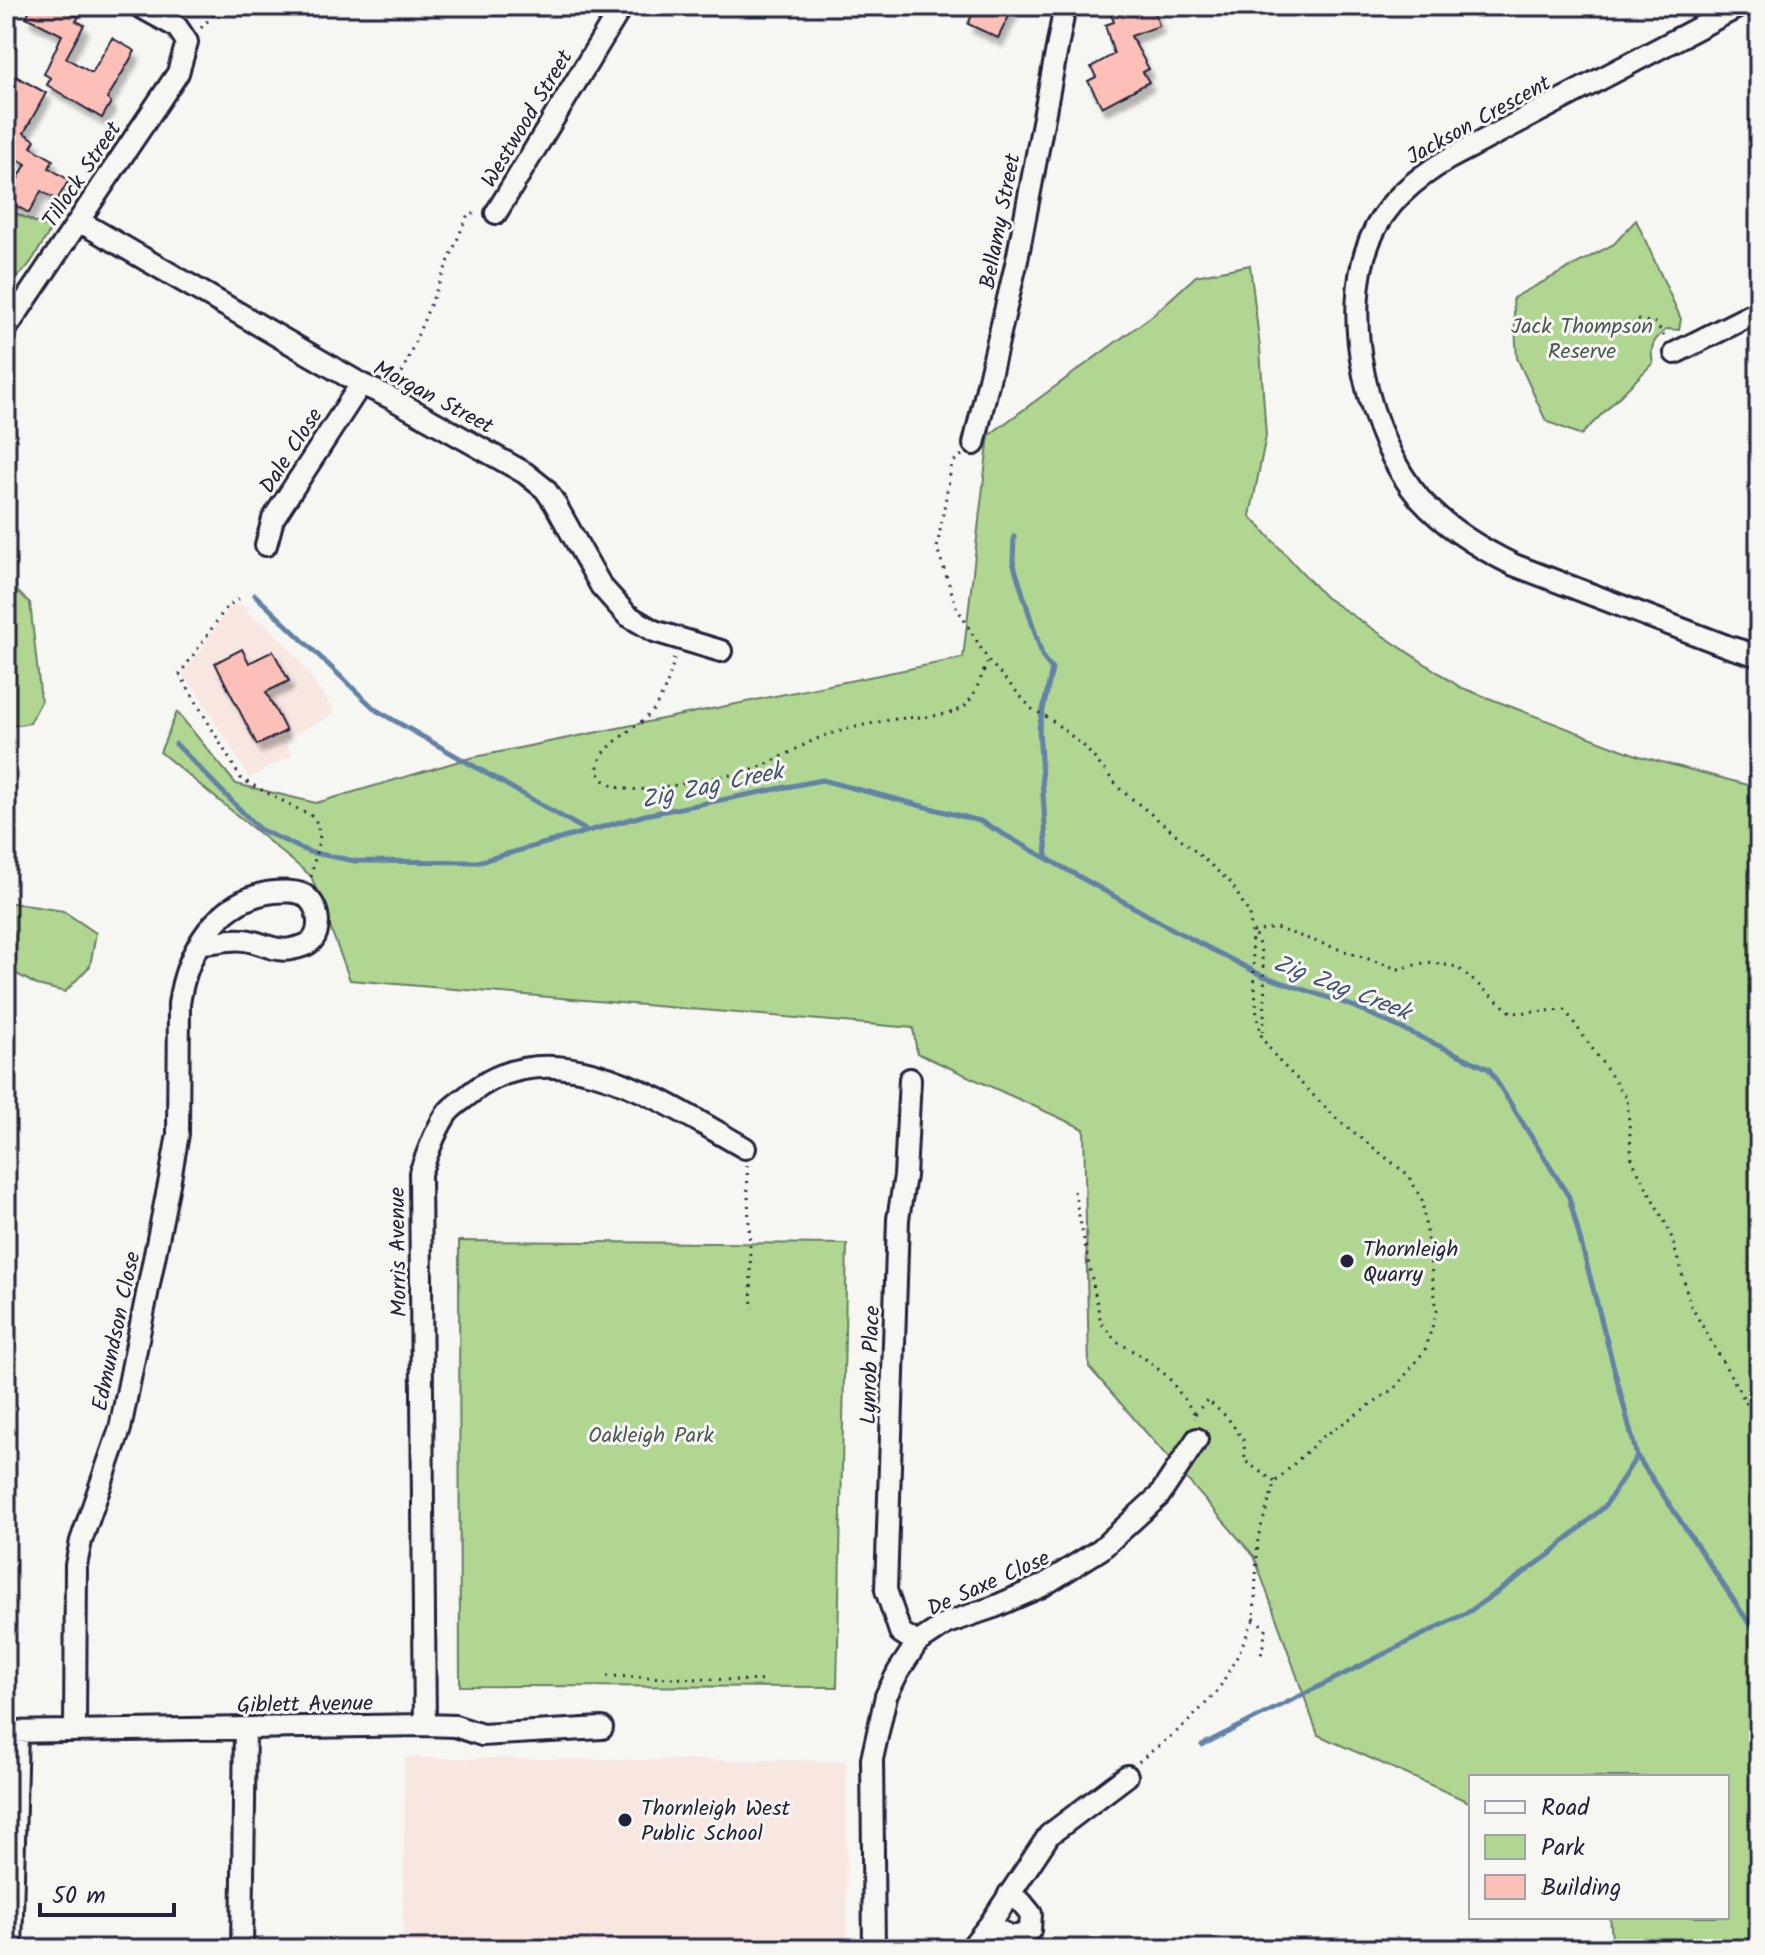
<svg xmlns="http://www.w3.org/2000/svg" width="1765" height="1955" font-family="Kalam,sans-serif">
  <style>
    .built { fill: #f8e6e1 }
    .green { fill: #b0d692; stroke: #697c66; stroke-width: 2 }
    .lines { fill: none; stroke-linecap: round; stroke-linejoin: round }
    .stream { stroke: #6382a5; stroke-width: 5 }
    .building { fill: #fcc0b8; stroke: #22223b; stroke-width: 2; filter: url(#shadow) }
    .minor-casing { stroke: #22223b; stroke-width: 26 }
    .path { stroke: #22223b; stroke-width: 3; stroke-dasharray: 2 6; stroke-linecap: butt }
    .minor { stroke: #f6f6f2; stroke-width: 20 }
    .poi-dot { fill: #22223b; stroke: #f6f6f2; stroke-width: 3 }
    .labels { text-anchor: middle; stroke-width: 6; stroke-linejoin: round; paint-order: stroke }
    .street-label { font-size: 22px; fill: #22223b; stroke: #f6f6f2 }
    .park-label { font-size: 22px; fill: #4d5855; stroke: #f6f6f2 }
    .poi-label { font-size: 22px; fill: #22223b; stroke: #f6f6f2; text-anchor: start }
    .water-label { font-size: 24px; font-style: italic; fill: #435270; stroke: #f6f6f2 }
  </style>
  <defs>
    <filter id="shadow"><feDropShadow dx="4.5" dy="8" stdDeviation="2" flood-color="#0004"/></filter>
  </defs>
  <rect width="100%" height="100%" fill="#f6f6f2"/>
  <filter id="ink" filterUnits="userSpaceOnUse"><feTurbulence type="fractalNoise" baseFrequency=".0125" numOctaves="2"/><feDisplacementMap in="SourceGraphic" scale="16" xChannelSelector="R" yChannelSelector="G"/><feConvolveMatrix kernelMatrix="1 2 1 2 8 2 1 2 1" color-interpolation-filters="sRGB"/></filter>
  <g filter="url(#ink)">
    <path class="built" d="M 243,605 L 253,618 L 266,624 L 298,658 L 335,713 L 284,740 L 292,755 L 249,778 L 200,696 L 183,675 L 230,607 Z
      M 405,1758 L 846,1761 L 847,1949 L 403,1949 Z"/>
    <path class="green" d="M 6,209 L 51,229 C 40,246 27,277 6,283 Z
      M 1636,220 L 1681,319 L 1679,330 L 1667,329 C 1654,339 1649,346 1653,363 L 1581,435 L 1546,421 L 1517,358 L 1513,298 L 1614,244 Z
      M 1250,265 L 1260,348 L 1266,436 L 1250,516 L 1325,597 L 1460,687 L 1639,756 L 1759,788 L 1759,1949 L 1613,1949 L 1610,1917 L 1727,1917 L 1727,1777 L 1471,1777 L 1471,1803 L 1318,1735 L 1254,1556 L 1089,1367 L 1084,1129 L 917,1053 L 913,1028 L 350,980 L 311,876 L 160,752 L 177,712 L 236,784 L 316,803 L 470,758 L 963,658 L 989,435 L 1153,315 L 1196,276 Z
      M 6,581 L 30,603 L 41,701 L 30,723 L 6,727 Z
      M 6,902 L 63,911 L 96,933 L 90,966 L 65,992 L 37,985 L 13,972 L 6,972 Z
      M 459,1241 L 847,1244 L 837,1687 L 460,1686 Z"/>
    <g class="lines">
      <path class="stream" d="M 1014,536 L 1013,562 L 1043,658 L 1052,669 L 1039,728 L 1047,858
        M 255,595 L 376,710 L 587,831
        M 176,744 L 259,829 L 309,852 L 355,861 L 478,862 L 645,815 L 822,780 L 980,821 L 1176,931 L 1263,976 L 1353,1006 L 1489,1069 L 1569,1197 L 1637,1456 L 1759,1638
        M 1202,1745 L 1470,1611 L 1549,1555 L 1605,1506 L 1637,1456"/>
    </g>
    <path class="building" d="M 32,6 L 58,6 L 79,17 L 76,21 L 84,25 L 66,58 L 92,73 L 112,38 L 135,51 L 107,99 L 111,102 L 102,118 L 47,85 L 51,78 L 44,74 L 62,35 L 26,17 Z
      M 976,6 L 1014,6 L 998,38 L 968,24 Z
      M 1125,6 L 1127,10 L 1139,6 L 1153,6 L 1159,26 L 1131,36 L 1149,69 L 1143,72 L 1149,82 L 1102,107 L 1088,81 L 1096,77 L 1091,67 L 1114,54 L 1105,25 L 1114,22 L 1110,12 Z
      M 6,71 L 46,93 L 24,133 L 35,140 L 31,147 L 53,160 L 49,168 L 69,180 L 57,200 L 41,191 L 29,213 L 6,200 L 26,164 L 6,152 Z
      M 242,649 L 249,663 L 273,651 L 289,681 L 266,692 L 286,731 L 257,745 L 215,663 Z"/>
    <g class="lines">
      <g class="minor-casing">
        <path id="minor" d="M 1740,6 L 1448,159 C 1415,179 1385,203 1370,240 C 1339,314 1368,439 1420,499 C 1446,528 1479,548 1514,565 L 1729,647 L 1759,656
          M 496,213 L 622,6
          M 79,221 L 361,384 L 391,398 L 525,473 L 545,489 L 554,502 L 601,586 L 627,615 L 654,631 L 721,651
          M 6,329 L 178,73 L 187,42 L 177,27 L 139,6
          M 1675,353 L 1759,311
          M 974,444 L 1017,260 L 1065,6
          M 266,545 L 273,519 L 361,384
          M 910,1079 L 905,1176 L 898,1219 L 886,1590 L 900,1632 L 917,1643
          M 425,1725 L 420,1173 C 428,1153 435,1130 448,1112 C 454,1105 464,1099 471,1093 C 556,1025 668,1105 745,1148
          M 75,1729 L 76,1565 L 81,1541 L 120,1429 L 170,1179 L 178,1134 L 179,1004 C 186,952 218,898 274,892 C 282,891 297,891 304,895 C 320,905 323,933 309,943 C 305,946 296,948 291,949 C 276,953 259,941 244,940 C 230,938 215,943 201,943
          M 6,1732 L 425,1725 L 455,1726 L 482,1735 L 602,1728
          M 990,1924 C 1004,1934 1015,1942 1030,1930 L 1031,1914 L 1022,1903 L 1009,1894
          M 11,1949 L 17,1732
          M 242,1949 L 245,1729
          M 874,1949 L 872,1759 L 886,1696 L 898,1672 L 917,1643 L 947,1623 L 994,1607 L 1042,1586 L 1101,1549 L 1159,1496 L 1197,1439
          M 970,1949 L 990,1924 L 1049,1835 L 1127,1776"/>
      </g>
      <path class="path" d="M 201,28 L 222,6
        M 1638,320 L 1656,323 L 1664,336
        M 399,380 L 468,214 L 477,214
        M 962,455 L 952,463 L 937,548 L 957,608 L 988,660 L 1033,710 L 1049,718 L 1085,747 L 1121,790 L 1171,830 L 1231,883 L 1250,915 L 1257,1017 L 1262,1038 L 1278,1060 L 1337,1119 L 1408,1175 L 1422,1200 L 1437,1311 L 1425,1350 L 1396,1387 L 1320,1439 L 1275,1482 L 1258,1537 L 1254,1618 L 1238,1655 L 1217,1692 L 1185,1725 L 1137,1763
        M 239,599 L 226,608 L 180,674 L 241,779 L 315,818 L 320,835 L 311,877
        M 674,658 C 671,675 664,695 654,709 C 642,727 587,751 600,775 C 616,802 679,784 704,779 C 718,777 733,775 746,772 C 773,764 798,746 824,736 C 845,729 867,724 889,720 C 908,716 952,719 966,705 C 976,694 982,674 988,661
        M 1253,932 L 1276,928 L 1398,969 L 1428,962 L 1457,967 L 1512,1013 L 1565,1010 L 1627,1098 L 1632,1160 L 1670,1232 L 1691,1306 L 1759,1425
        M 1255,935 C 1267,957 1266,1009 1262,1034
        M 747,1165 L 752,1309
        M 1074,1191 L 1101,1323 L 1116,1341 L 1143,1357 L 1168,1377 L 1195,1414 L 1195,1419
        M 1195,1414 L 1207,1400 L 1227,1417 L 1244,1441 L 1245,1461 L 1275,1482
        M 1254,1618 L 1266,1629 L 1261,1656
        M 607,1676 L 766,1681"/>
      <use href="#minor" class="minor"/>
    </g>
  </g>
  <g class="poi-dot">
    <circle cx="1347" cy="1261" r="8"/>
    <circle cx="625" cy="1820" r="8"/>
  </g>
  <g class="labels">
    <g class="street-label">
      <text transform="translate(526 118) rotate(-59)" y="8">Westwood Street</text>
      <text transform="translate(1478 119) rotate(-29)" y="8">Jackson Crescent</text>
      <text transform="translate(81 174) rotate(-56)" y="8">Tillock Street</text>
      <text transform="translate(999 221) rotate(-79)" y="8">Bellamy Street</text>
      <text transform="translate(434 396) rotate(28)" y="8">Morgan Street</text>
      <text transform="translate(290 450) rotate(-57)" y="8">Dale Close</text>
      <text transform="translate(397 1252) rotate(-91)" y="8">Morris Avenue</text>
      <text transform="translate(115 1331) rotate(-78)" y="8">Edmundson Close</text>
      <text transform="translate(869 1365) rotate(-88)" y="8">Lynrob Place</text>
      <text transform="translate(988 1582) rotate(-24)" y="8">De Saxe Close</text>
      <text transform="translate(305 1703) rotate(-1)" y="8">Giblett Avenue</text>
    </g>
    <g class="park-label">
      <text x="1582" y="333">Jack Thompson<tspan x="1582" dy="25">Reserve</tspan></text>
      <text x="651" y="1442">Oakleigh Park</text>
    </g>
    <g class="poi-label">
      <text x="1363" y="1256">Thornleigh<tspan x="1363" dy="25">Quarry</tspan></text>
      <text x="641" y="1815">Thornleigh West<tspan x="641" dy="25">Public School</tspan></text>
    </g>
    <g class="water-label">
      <text transform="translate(712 785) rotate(-12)" y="8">Zig Zag Creek</text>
      <text transform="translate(1342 987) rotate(21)" y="8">Zig Zag Creek</text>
    </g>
  </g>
  <rect width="1765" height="1955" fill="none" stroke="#f6f6f2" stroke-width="32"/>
  <rect x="16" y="16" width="1733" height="1923" fill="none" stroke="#22223b" stroke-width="3" filter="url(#ink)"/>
  <rect x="1469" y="1775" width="260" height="144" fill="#f6f6f2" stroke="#a1a1a9" stroke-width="2"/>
  <rect x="1485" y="1801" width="40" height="12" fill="#f6f6f2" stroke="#a1a1a9" stroke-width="2"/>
  <text x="1541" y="1815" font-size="24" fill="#22223b">Road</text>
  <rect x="1485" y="1835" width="40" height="24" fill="#b0d692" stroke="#a1a1a9" stroke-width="2"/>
  <text x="1541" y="1855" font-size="24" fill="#22223b">Park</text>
  <rect x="1485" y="1875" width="40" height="24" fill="#fcc0b8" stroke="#a1a1a9" stroke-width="2"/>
  <text x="1541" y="1895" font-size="24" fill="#22223b">Building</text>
  <path d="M40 1903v12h134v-12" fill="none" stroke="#22223b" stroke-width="4"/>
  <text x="52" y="1903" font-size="24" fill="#22223b" stroke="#f6f6f2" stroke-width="6" paint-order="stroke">50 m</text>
</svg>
